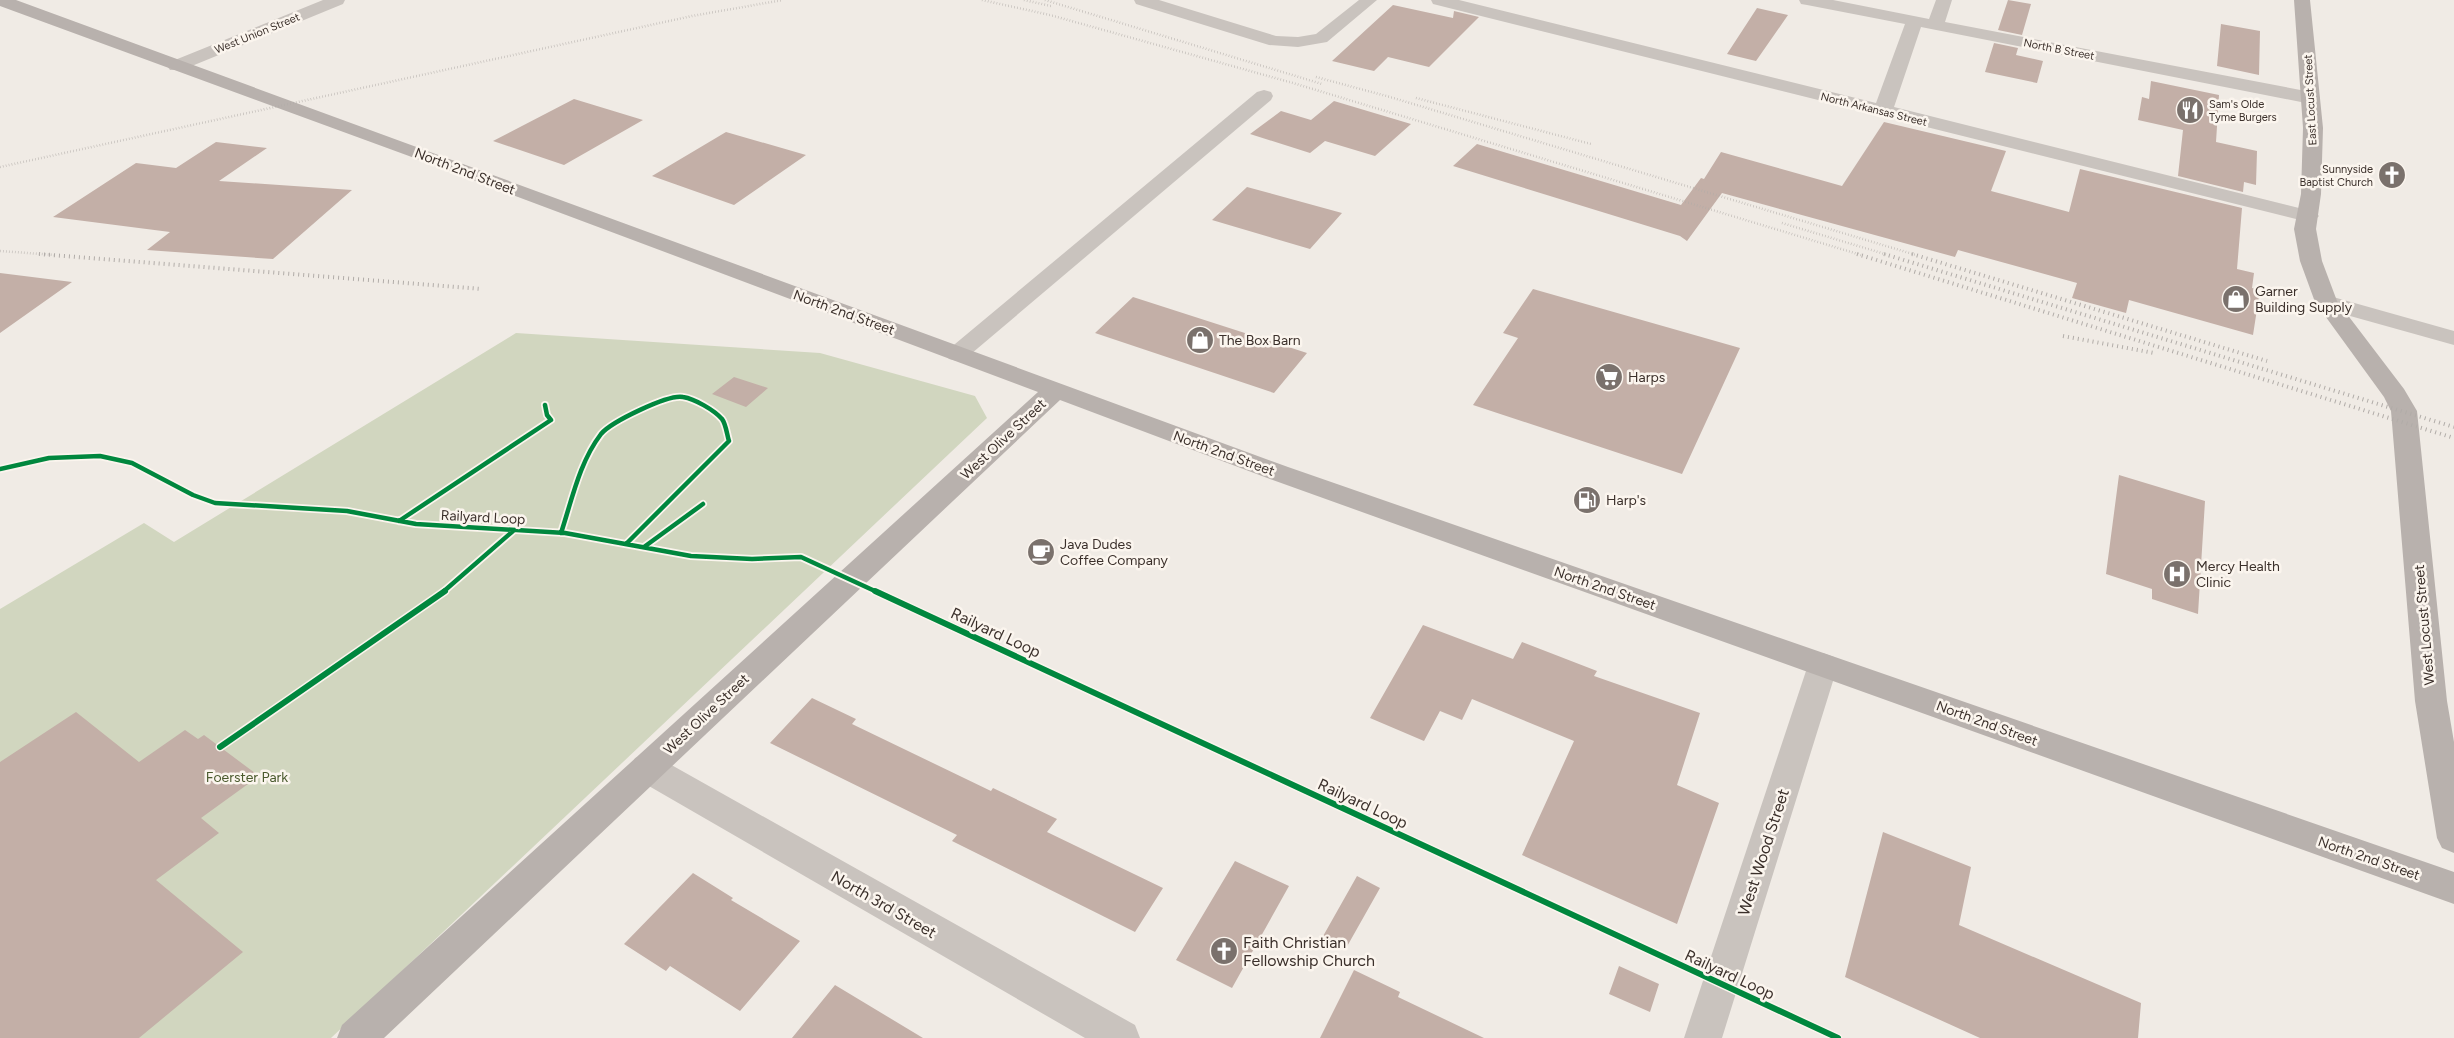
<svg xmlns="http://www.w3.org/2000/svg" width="2454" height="1038" font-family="Figtree,sans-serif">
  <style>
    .green { fill: #d1d6bf }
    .building { fill: #c3afa7 }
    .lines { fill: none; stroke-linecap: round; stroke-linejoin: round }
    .minor { fill: #c9c3be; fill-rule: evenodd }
    .major { fill: #b8b1ad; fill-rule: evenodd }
    .rail-far1 { stroke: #b1aca8; stroke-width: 2.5; stroke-dasharray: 0.5 2.5; stroke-linecap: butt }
    .rail { stroke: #b1aca8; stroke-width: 4; stroke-dasharray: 1 4; stroke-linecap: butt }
    .cycleway-far1-casing { stroke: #fbf5ee; stroke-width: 8 }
    .cycleway-casing { stroke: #fbf5ee; stroke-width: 9 }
    .cycleway-far1 { stroke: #00873e; stroke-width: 4.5 }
    .cycleway { stroke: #00873e; stroke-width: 6 }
    .labels { text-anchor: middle; stroke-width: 5; stroke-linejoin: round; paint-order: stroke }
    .far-street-label { font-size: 11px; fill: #3b302b; stroke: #fbf5ee }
    .far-poi-label { font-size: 11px; fill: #3b302b; stroke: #fbf5ee; text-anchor: start }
    .street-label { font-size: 14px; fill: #3b302b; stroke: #fbf5ee }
    .poi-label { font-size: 14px; fill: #3b302b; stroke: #fbf5ee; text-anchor: start }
    .park-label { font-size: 14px; fill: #4a5a2e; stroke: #fbf5ee }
    .near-street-label { font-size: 16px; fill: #3b302b; stroke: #fbf5ee }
    .near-poi-label { font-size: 16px; fill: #3b302b; stroke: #fbf5ee; text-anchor: start }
  </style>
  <rect width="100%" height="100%" fill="#f0ebe5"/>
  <path class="green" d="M 516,333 L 820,353 L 975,396 L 987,418 L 331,1038 L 0,1038 L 0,609 L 144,523 L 174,542 Z"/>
  <path class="building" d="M 2008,0 L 2031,4 L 2022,35 L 1998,30 Z
    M 1393,5 L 1453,18 L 1454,11 L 1479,17 L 1429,67 L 1388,57 L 1374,71 L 1332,61 Z
    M 1757,8 L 1788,15 L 1756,61 L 1727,54 Z
    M 2221,24 L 2260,31 L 2259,75 L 2217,66 Z
    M 1994,43 L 2018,48 L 2016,55 L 2043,61 L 2037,83 L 1985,72 Z
    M 2151,81 L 2219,95 L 2216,142 L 2257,151 L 2256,185 L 2244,182 L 2243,192 L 2178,176 L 2183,130 L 2138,120 L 2142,97 L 2149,99 Z
    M 574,99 L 643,120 L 564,165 L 493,141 Z
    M 1334,101 L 1411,124 L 1375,156 L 1325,141 L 1310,153 L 1250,134 L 1281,111 L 1311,120 Z
    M 1884,122 L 2006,151 L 1991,191 L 2069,212 L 2080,169 L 2242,208 L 2237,269 L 2254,273 L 2252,288 L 2260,290 L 2253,335 L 2129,300 L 2126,313 L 2072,298 L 2077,283 L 1958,250 L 1955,257 L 1722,193 L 1687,241 L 1680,236 L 1453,166 L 1477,144 L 1681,205 L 1701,178 L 1704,179 L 1721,152 L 1842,186 Z
    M 726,132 L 806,155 L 734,205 L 652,176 Z
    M 216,142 L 267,148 L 219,181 L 352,190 L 273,259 L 147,250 L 170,232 L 53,217 L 136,163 L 176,168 Z
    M 1247,187 L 1342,213 L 1310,249 L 1212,220 Z
    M 0,273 L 72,282 L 0,333 Z
    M 1533,289 L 1740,348 L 1682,474 L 1473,405 L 1518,338 L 1503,333 Z
    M 1133,297 L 1307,353 L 1274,393 L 1095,333 Z
    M 734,377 L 768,388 L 746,407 L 712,394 Z
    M 2119,475 L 2205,501 L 2198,614 L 2152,599 L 2152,589 L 2106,574 Z
    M 1423,625 L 1513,659 L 1522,642 L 1597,671 L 1594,676 L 1700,713 L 1677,785 L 1719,803 L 1677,924 L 1522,855 L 1574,741 L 1472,699 L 1462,720 L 1440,711 L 1424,741 L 1370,718 Z
    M 812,698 L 856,719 L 852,724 L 991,791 L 993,788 L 1057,819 L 1047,832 L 1163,888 L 1135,932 L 952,841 L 957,835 L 770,743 Z
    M 76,712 L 139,762 L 185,730 L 198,739 L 204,735 L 259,776 L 201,818 L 219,833 L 156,880 L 243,952 L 139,1038 L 0,1038 L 0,762 Z
    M 1883,832 L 1971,867 L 1959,925 L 2141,1003 L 2138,1038 L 1980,1038 L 1845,977 Z
    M 1235,861 L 1289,886 L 1232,988 L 1176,960 Z
    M 693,873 L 733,898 L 731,900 L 800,941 L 740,1011 L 670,966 L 666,971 L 624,944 Z
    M 1357,876 L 1380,888 L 1345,950 L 1322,938 Z
    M 1619,966 L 1659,984 L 1650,1012 L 1609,994 Z
    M 1354,970 L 1400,992 L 1398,997 L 1484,1038 L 1320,1038 Z
    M 835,985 L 923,1038 L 792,1038 Z"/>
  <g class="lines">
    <path class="minor" d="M 323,0 L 345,0 L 343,4 L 182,70 L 170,70 L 167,66 L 170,62 Z
      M 1134,0 L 1159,0 L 1276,36 L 1298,37 L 1316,34 L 1359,0 L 1377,0 L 1327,42 L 1298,47 L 1269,45 L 1136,4 Z
      M 1431,0 L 1459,0 L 1876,103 L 1905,24 L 1807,5 L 1801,4 L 1799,0 L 1833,0 L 1929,19 L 1936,0 L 1952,0 L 1945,22 L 2311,92 L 2318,94 L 2320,98 L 2318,102 L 2311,104 L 1921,27 L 1894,107 L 2315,212 L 2319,216 L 2315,220 L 2308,222 L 1433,4 Z
      M 1264,90 L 1271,92 L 1273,96 L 1271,100 L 965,359 L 957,361 L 949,359 L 945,354 L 949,349 L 1257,92 Z
      M 2326,295 L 2454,331 L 2454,345 L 2318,307 L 2315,302 L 2318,297 Z
      M 1823,653 L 1834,657 L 1838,665 L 1722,1038 L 1684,1038 L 1808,665 L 1812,657 Z
      M 647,754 L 659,758 L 1135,1025 L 1140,1038 L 1085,1038 L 635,778 L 631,768 L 635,758 Z"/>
    <path class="major" d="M 0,0 L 16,0 L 1288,467 L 2454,872 L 2454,904 L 1270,479 L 1060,400 L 384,1038 L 337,1038 L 342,1025 L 1038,392 L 409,156 L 0,6 Z
      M 2294,0 L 2310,0 L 2323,128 L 2321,194 L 2316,229 L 2322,261 L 2337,301 L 2404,389 L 2417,411 L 2447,701 L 2454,742 L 2454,853 L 2442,848 L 2437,838 L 2415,701 L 2391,411 L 2384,397 L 2315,302 L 2300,261 L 2294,229 L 2301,194 L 2303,128 Z"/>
    <path class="rail-far1" d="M 982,0 L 1050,15 L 1293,83 L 1861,255
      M 1024,0 L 1051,6
      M 1045,0 L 1322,84
      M 1316,77 L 1390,97 L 1916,255
      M 1416,98 L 1591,144
      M 0,167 L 692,16 L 783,0
      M 1782,223 L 1888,255
      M 0,251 L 55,255"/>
    <path class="rail" d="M 39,254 L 482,289
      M 1857,254 L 2454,438
      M 1884,254 L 2454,427
      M 1912,254 L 2267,361
      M 2063,336 L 2154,353"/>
    <g class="cycleway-far1-casing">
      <path id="cycleway-far1" d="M 0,469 L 49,458 L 100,456 L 132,463 L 193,495 L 215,503 L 347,511 L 416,524 L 565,533 L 691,556 L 752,559 L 801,557 L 877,592
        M 399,521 L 551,420 L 547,415 L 545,405
        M 561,533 C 572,500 579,463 601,434 C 611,422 668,394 683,397 C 695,399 714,410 722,419 C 726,424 727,435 729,441 L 626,544
        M 644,547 L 703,504
        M 443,592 L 513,531"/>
    </g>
    <g class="cycleway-casing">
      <path id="cycleway" d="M 875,591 L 1838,1038
        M 220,747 L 445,591"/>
    </g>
    <use href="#cycleway-far1" class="cycleway-far1"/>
    <use href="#cycleway" class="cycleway"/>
  </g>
  <defs>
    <g id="restaurant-disc" transform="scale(1.4375)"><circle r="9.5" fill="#7a716c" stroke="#fbf5ee"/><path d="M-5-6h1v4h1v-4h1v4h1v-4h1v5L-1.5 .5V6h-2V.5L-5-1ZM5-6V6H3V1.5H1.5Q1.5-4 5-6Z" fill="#fff"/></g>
    <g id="church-disc" transform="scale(1.4375)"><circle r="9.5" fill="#7a716c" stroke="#fbf5ee"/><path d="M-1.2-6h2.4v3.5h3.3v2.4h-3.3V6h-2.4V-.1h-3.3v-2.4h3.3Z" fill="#fff"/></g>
    <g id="shop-disc" transform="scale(1.4375)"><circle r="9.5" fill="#7a716c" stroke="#fbf5ee"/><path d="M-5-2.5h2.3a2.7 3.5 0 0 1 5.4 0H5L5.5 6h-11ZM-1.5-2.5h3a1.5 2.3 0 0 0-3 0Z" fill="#fff"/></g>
    <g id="supermarket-disc" transform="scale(1.4375)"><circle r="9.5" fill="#7a716c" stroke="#fbf5ee"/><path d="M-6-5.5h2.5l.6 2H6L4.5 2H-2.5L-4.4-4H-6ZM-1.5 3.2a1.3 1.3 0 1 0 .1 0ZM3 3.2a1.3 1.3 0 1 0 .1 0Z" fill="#fff"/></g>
    <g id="fuel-disc" transform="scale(1.4375)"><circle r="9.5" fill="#7a716c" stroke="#fbf5ee"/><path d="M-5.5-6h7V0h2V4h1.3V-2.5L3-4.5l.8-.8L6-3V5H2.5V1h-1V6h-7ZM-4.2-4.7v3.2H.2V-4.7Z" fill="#fff"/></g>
    <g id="cafe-disc" transform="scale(1.4375)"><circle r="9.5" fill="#7a716c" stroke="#fbf5ee"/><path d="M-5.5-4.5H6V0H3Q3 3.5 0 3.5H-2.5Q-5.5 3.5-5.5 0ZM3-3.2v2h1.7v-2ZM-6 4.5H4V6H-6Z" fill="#fff"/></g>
    <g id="hospital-disc" transform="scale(1.4375)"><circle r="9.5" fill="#7a716c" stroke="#fbf5ee"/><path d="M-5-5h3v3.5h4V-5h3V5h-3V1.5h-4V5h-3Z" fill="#fff"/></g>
  </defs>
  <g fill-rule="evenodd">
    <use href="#restaurant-disc" x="2190" y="110"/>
    <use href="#church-disc" x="2392" y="175"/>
    <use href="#shop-disc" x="2236" y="299"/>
    <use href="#shop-disc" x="1200" y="340"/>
    <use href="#supermarket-disc" x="1609" y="377"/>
    <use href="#fuel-disc" x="1587" y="500"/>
    <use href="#cafe-disc" x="1041" y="552"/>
    <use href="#hospital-disc" x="2177" y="574"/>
    <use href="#church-disc" x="1224" y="951"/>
  </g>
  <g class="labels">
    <g class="far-street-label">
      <text transform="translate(257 33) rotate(-22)" y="4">West Union Street</text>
      <text transform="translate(2059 49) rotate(11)" y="4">North B Street</text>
      <text transform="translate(2310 100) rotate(-93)" y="4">East Locust Street</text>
      <text transform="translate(1874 109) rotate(14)" y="4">North Arkansas Street</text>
    </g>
    <g class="far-poi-label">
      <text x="2209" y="108">Sam's Olde<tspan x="2209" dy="13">Tyme Burgers</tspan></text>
      <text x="2373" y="173" text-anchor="end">Sunnyside<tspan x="2373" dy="13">Baptist Church</tspan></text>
    </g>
    <g class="street-label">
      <text transform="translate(465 171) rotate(21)" y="5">North 2nd Street</text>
      <text transform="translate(844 312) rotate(20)" y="5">North 2nd Street</text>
      <text transform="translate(1003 439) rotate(-43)" y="5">West Olive Street</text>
      <text transform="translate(1224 453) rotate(20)" y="5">North 2nd Street</text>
      <text transform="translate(483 517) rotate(3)" y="5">Railyard Loop</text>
      <text transform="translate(1605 588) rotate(19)" y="5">North 2nd Street</text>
      <text transform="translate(2424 625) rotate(-95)" y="5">West Locust Street</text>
      <text transform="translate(706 714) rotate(-43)" y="5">West Olive Street</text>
      <text transform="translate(1987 723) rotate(20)" y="5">North 2nd Street</text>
      <text transform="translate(2369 858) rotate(19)" y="5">North 2nd Street</text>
    </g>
    <g class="poi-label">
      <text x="2255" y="296">Garner<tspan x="2255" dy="16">Building Supply</tspan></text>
      <text x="1219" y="345">The Box Barn</text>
      <text x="1628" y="382">Harps</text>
      <text x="1606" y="505">Harp's</text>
      <text x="1060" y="549">Java Dudes<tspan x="1060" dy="16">Coffee Company</tspan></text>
      <text x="2196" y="571">Mercy Health<tspan x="2196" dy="16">Clinic</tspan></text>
    </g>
    <g class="park-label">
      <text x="247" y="782">Foerster Park</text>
    </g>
    <g class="near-street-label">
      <text transform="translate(996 632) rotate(25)" y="6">Railyard Loop</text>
      <text transform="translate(1363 803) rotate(25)" y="6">Railyard Loop</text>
      <text transform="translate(1763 852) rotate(-72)" y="6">West Wood Street</text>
      <text transform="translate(884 904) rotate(30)" y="6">North 3rd Street</text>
      <text transform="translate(1730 974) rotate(25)" y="6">Railyard Loop</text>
    </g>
    <g class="near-poi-label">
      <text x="1243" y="948">Faith Christian<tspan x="1243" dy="18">Fellowship Church</tspan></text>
    </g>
  </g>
</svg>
